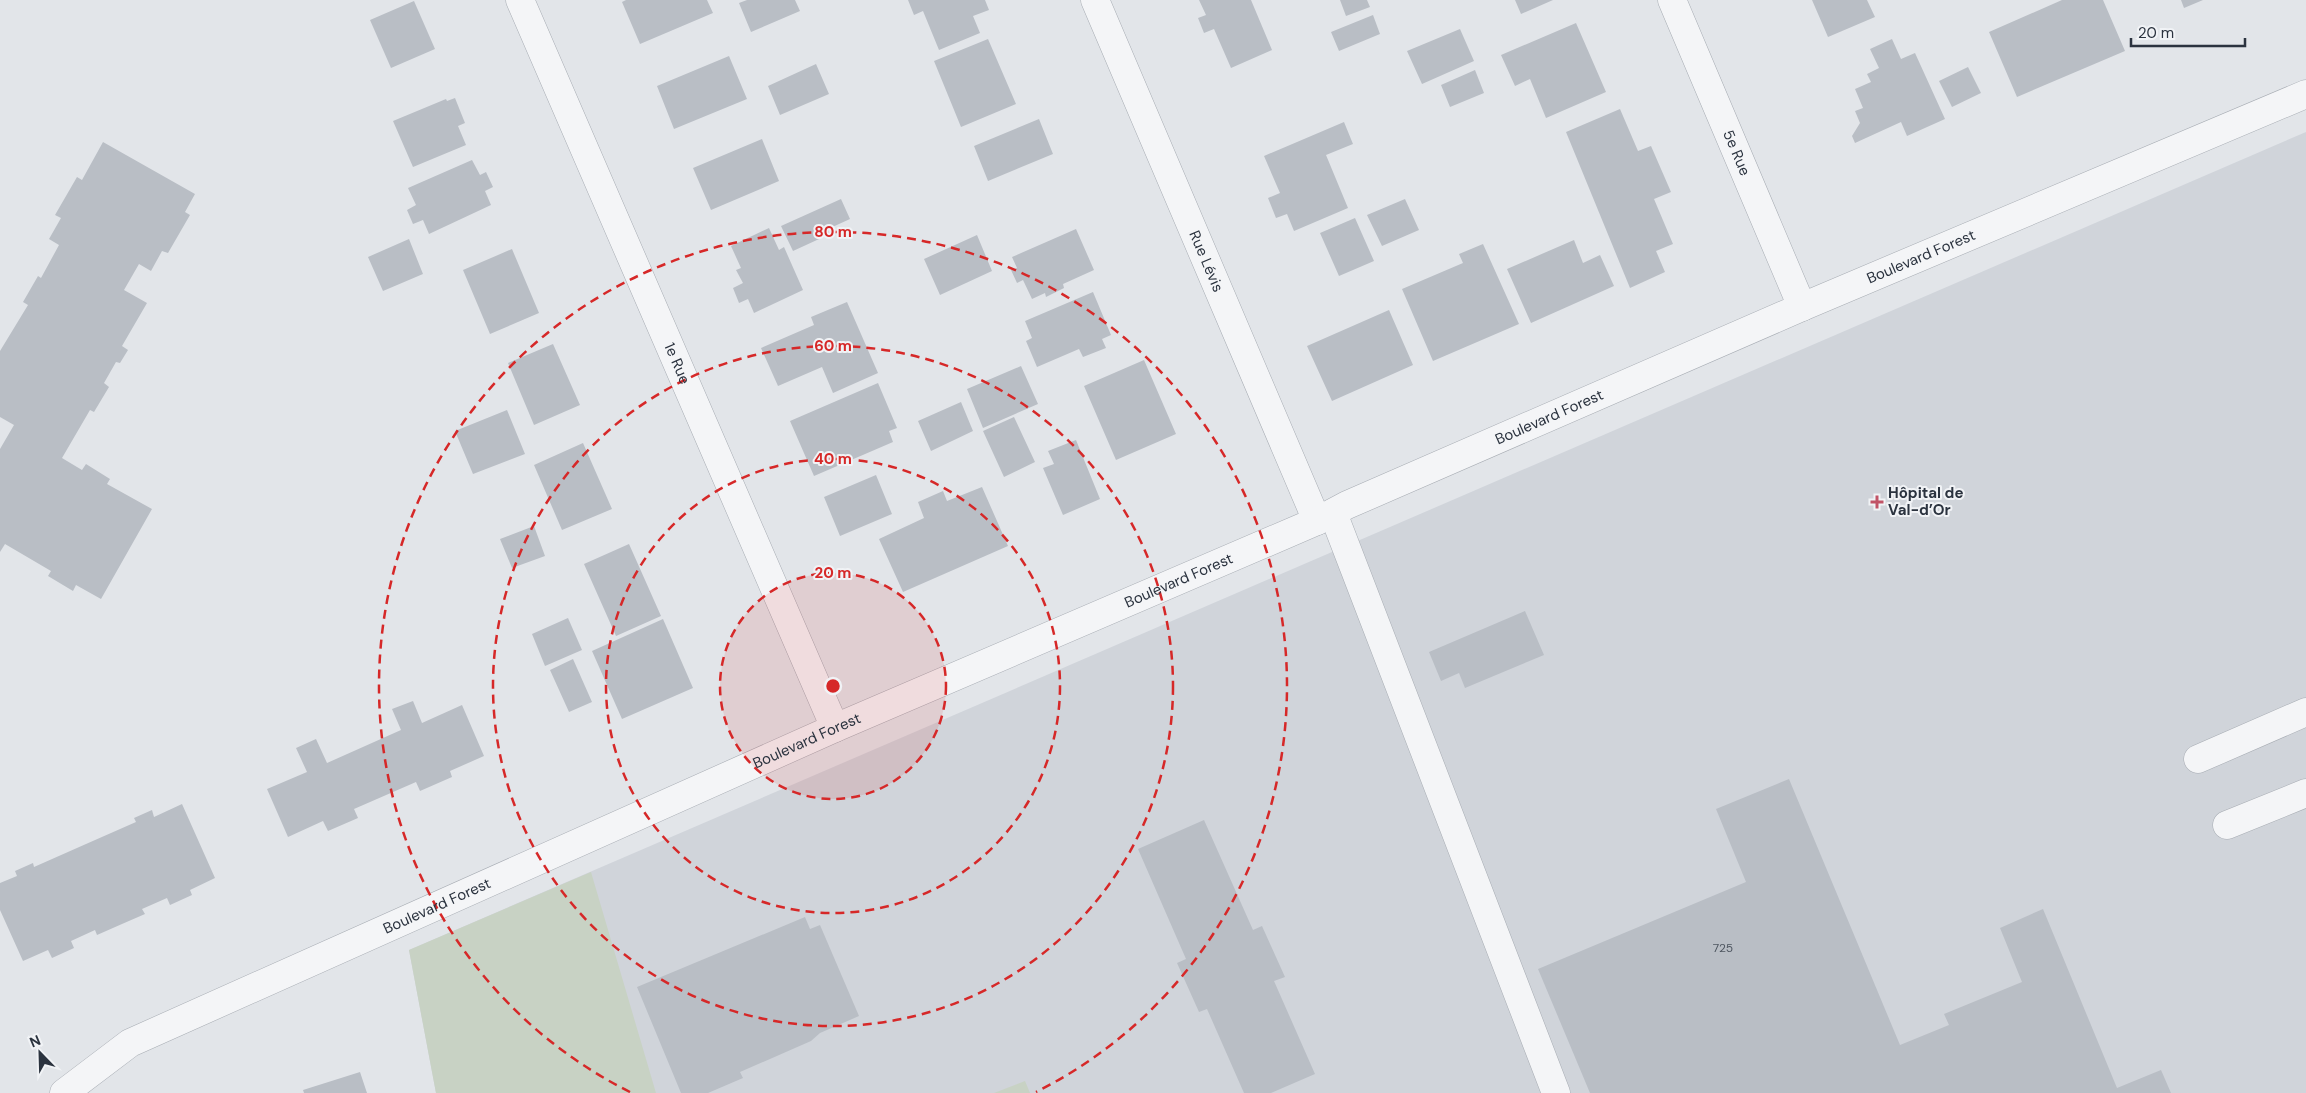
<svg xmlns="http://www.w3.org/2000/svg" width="2306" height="1093" font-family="'DM Sans',sans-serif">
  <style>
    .built { fill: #d0d4da }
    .green { fill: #c8d2c4 }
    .building { fill: #b9bec5 }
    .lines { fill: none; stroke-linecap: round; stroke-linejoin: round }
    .minor-casing { stroke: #a7acb3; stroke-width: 29 }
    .minor { stroke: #f4f5f7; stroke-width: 28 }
    .ring { fill: none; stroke: #d62828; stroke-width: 2.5; stroke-dasharray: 9 6 }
    .poi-dot { fill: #c15467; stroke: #f1f3f6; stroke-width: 2 }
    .labels { text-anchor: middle; stroke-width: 4; stroke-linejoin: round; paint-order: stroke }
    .number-label { font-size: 12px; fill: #4e5660 }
    .street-label { font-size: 15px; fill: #2b333f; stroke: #f1f3f6 }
    .poi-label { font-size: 15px; font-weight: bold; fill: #2b333f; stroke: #f1f3f6; text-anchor: start }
    .centre { fill: #d62828; stroke: #f1f3f6; stroke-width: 2.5 }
    .ring-label { font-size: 15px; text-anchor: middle; font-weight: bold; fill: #d62828; stroke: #f1f3f6; stroke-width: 4; stroke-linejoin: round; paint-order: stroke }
  </style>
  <rect width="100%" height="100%" fill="#e2e5e9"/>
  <path class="built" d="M 2306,132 L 2306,1093 L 436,1093 L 409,950 Z"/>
  <path class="green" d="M 591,872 L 656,1093 L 436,1093 L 409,950 Z
    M 1025,1081 L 1030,1093 L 994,1093 Z"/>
  <path class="building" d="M 626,0 L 707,0 L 713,13 L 640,44 L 622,2 Z
    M 747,0 L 795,0 L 800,11 L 751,32 L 739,3 Z
    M 908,0 L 985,0 L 989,10 L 973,16 L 980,33 L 939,50 L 923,11 L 914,15 Z
    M 1199,0 L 1251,0 L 1272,50 L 1231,68 L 1214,29 L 1204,33 L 1198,18 L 1206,15 Z
    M 1340,0 L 1367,0 L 1370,7 L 1346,16 Z
    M 1515,0 L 1553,0 L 1521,14 Z
    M 1812,0 L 1867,0 L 1875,17 L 1828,37 Z
    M 2062,0 L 2103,0 L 2125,51 L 2017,97 L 1989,32 Z
    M 2181,0 L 2203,0 L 2184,8 Z
    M 414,1 L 435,49 L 391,68 L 370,20 Z
    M 1373,15 L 1380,34 L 1339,51 L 1331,32 Z
    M 1576,23 L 1606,92 L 1546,118 L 1530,79 L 1515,86 L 1501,55 Z
    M 1460,29 L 1474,61 L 1422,84 L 1407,51 Z
    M 988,39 L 1016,104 L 961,127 L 934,61 Z
    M 1892,39 L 1901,59 L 1915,53 L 1945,119 L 1907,136 L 1901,122 L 1855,143 L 1852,136 L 1860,123 L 1855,111 L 1863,108 L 1855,89 L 1871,82 L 1867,74 L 1879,68 L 1870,49 Z
    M 729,56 L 747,99 L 674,129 L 657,86 Z
    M 816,64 L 829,94 L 780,115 L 768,86 Z
    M 1968,67 L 1981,93 L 1952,107 L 1939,81 Z
    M 1475,70 L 1484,93 L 1450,107 L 1441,85 Z
    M 455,98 L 465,123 L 458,126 L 466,145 L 413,167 L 393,121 L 446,99 L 447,101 Z
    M 1620,109 L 1638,151 L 1651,146 L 1671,192 L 1654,199 L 1673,244 L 1656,251 L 1665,272 L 1630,288 L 1566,132 Z
    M 1039,119 L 1053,154 L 988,181 L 974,146 Z
    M 1344,122 L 1353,144 L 1326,155 L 1348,208 L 1294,231 L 1287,214 L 1276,218 L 1268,198 L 1280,193 L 1264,156 Z
    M 762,139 L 779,181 L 711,210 L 693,168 Z
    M 103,142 L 195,194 L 185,212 L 190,215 L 168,253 L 162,251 L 151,271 L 139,264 L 124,290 L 147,303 L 122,346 L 128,350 L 120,363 L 116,362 L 104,383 L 109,387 L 94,412 L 90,410 L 62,458 L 82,470 L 86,464 L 110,479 L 107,484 L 152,509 L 101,599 L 76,585 L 73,591 L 48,576 L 51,571 L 5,544 L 0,552 L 0,449 L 14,425 L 0,417 L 0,351 L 28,305 L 23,302 L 38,276 L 41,278 L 59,245 L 49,239 L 61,218 L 55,215 L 77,177 L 82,180 Z
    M 472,160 L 480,175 L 486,172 L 493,187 L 485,191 L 491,205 L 429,234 L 423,220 L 413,224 L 407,210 L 416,205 L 408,188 Z
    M 841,199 L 850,219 L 828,229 L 830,234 L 793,251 L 781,226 Z
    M 1405,199 L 1419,230 L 1382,246 L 1367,215 Z
    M 1355,218 L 1374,261 L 1339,276 L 1320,233 Z
    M 769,228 L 779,250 L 784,247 L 803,290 L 754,313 L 748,299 L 739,303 L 733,288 L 743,283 L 736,270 L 741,268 L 731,246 Z
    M 1076,229 L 1094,270 L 1063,284 L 1064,288 L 1046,297 L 1045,293 L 1032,299 L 1023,280 L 1017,283 L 1011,270 L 1017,268 L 1012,257 Z
    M 977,235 L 992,271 L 940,295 L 924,259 Z
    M 409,239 L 423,274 L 383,291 L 368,257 Z
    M 1574,240 L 1583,263 L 1600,255 L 1614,286 L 1531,323 L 1507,269 Z
    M 1483,244 L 1519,324 L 1433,361 L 1402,289 L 1463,263 L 1459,254 Z
    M 512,249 L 539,313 L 490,334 L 463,270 Z
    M 1093,292 L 1111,335 L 1102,339 L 1106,348 L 1083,357 L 1079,349 L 1037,367 L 1026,341 L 1032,338 L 1025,321 Z
    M 847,302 L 878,373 L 833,393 L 822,367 L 778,386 L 761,348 L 814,325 L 811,317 Z
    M 1389,310 L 1413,365 L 1332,401 L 1307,346 Z
    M 553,344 L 580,405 L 534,425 L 508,363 Z
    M 1144,360 L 1176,434 L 1116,460 L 1084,386 Z
    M 1021,366 L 1038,404 L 983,428 L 967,389 Z
    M 878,383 L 897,428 L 889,431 L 893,442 L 814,476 L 790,421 Z
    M 961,402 L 973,431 L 931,451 L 918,421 Z
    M 507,410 L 525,454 L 473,474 L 455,431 Z
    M 1014,417 L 1035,462 L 1004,477 L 983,431 Z
    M 1076,440 L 1100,499 L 1063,515 L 1043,468 L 1054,464 L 1048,451 Z
    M 583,443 L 612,509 L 562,530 L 534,465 Z
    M 876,475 L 892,514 L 840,536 L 824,497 Z
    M 982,487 L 1008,546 L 903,592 L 879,539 L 924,518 L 918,502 L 943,491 L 947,501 Z
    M 534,526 L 545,556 L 512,568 L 500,539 Z
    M 629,544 L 661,616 L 616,636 L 584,564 Z
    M 1525,611 L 1544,655 L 1465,688 L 1459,673 L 1441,681 L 1429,652 Z
    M 568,618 L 582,650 L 545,666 L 532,634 Z
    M 663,619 L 693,688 L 622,719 L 592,651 Z
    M 573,659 L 592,702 L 569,712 L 550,670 Z
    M 413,701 L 422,723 L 462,705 L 484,756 L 450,771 L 452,777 L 420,791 L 416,782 L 354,809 L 358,818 L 328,831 L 323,821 L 288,837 L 267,789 L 307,772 L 296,748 L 316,739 L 327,763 L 401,730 L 392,709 Z
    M 1789,779 L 1900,1045 L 1949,1025 L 1944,1014 L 2022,982 L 2000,928 L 2043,909 L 2117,1088 L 2161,1070 L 2171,1093 L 1590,1093 L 1538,969 L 1746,882 L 1716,809 Z
    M 182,804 L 215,878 L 190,890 L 192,895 L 170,905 L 167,898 L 142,909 L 145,914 L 122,924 L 97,935 L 95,930 L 71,941 L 74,948 L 52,958 L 48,950 L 23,961 L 0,910 L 0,883 L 17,876 L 15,871 L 33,863 L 34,867 L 86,844 L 136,822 L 134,818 L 152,810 L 154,817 Z
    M 1204,820 L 1253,930 L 1262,926 L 1285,977 L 1274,981 L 1315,1074 L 1271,1093 L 1244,1093 L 1207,1009 L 1199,1012 L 1177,963 L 1186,959 L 1138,849 Z
    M 805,917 L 810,929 L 820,925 L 859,1016 L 820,1033 L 811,1041 L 740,1072 L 743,1078 L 708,1093 L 681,1093 L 637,987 Z
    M 360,1072 L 367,1093 L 304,1093 L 303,1090 Z"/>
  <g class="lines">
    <g class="minor-casing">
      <g id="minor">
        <path id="s1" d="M 520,0 L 835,728"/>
        <path id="s2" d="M 1095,0 L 1317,521"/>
        <path id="s3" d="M 1672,0 L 1802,307"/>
        <path d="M 1333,513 L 1556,1093"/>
        <path d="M 2198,759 L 2306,712"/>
        <path d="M 2227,825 L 2306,793"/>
        <path id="s4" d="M 64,1093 L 130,1043 L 835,728 L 1317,521 L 1347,505 L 1802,307 L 2306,94"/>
      </g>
    </g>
    <use href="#minor" class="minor"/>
  </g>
  <circle cx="833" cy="686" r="113" fill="#d62828" fill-opacity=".12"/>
  <g class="ring">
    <circle cx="833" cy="686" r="113"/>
    <circle cx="833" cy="686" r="227"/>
    <circle cx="833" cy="686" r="340"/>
    <path d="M630 1092A454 454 0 1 1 1036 1092"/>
  </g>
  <path class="poi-dot" d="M1874.5 494.5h5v5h5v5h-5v5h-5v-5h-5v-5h5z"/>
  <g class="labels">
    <g class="number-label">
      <text x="1723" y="952">725</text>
    </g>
    <g class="street-label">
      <text dy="5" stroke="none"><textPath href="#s3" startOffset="166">5e Rue</textPath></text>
      <text dy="5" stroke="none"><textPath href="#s4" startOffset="2039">Boulevard Forest</textPath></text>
      <text dy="5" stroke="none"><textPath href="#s2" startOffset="284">Rue Lévis</textPath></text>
      <text dy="5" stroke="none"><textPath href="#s1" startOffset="396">1e Rue</textPath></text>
      <text dy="5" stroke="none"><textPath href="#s4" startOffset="1634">Boulevard Forest</textPath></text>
      <text dy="5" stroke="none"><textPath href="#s4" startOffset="1229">Boulevard Forest</textPath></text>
      <text dy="5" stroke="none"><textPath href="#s4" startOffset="824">Boulevard Forest</textPath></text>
      <text dy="5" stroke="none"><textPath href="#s4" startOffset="419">Boulevard Forest</textPath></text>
    </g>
    <g class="poi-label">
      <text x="1888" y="498">Hôpital de<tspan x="1888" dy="17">Val-d’Or</tspan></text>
    </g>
  </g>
  <circle cx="833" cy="686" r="8" class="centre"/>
  <g class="ring-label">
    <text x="833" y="237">80 m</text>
    <text x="833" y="351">60 m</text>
    <text x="833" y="464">40 m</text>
    <text x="833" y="578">20 m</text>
  </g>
  <g transform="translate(40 1053) rotate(337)" stroke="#f1f3f6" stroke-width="4" paint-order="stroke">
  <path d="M0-4L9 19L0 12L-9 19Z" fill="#2b333f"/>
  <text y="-8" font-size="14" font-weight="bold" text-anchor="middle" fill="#2b333f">N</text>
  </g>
  <path d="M2131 38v8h114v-8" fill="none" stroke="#2b333f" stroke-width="2.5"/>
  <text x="2138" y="38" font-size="15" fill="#2b333f" stroke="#f1f3f6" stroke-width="4" paint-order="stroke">20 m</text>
</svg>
